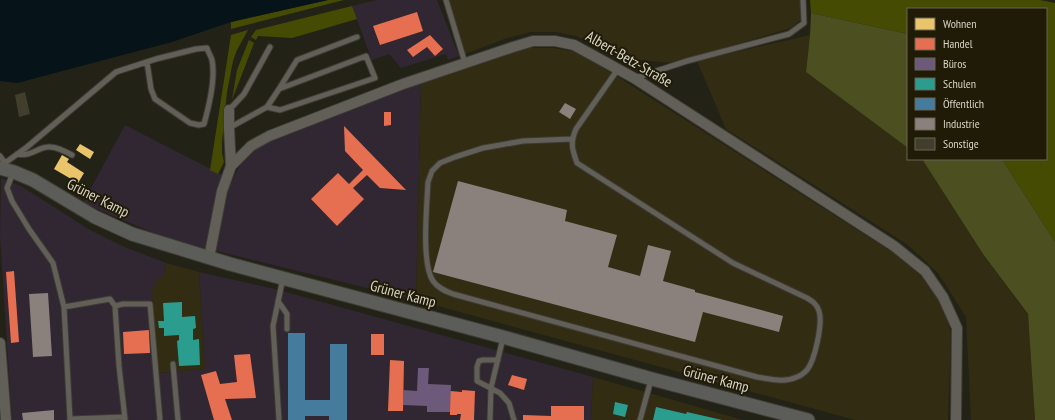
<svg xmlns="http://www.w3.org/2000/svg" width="1055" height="420" font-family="'PT Sans Narrow',sans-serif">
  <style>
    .commercial { fill: #302732 }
    .built { fill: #322c13 }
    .green { fill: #464b03 }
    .forest { fill: #4c4f1f }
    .water { fill: #061318 }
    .homes { fill: #e9c46a }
    .shops { fill: #e76f51 }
    .offices { fill: #6d597a }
    .schools { fill: #2a9d8f }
    .public { fill: #457b9d }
    .industry { fill: #8a817c }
    .building { fill: #413e2e }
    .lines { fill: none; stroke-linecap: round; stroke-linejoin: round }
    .lane-casing { stroke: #3d3b33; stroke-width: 7 }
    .street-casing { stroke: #3d3b33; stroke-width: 12 }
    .secondary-casing { stroke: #3d3b33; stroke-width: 15 }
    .lane { stroke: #615f57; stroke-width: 5 }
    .street { stroke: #615f57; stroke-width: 10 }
    .secondary { stroke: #5c5c58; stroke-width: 13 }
    .labels { text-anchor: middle; stroke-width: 4; stroke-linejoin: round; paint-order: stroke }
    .street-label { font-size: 15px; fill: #d7d4c8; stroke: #201b07 }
  </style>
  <rect width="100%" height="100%" fill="#232217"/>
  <path class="commercial" d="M 377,0 L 437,0 L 459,56 L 448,60 L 446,54 L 401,68 L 389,54 L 372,60 L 352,6 Z
    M 421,83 L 416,300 L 168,239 L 83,203 L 125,125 L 232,180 L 241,164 L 264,142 Z
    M 1,178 L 21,186 L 90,230 L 120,245 L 166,263 L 163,277 L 158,373 L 205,369 L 199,272 L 275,289 L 593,377 L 591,420 L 12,420 L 0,236 Z"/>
  <path class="built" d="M 449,0 L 800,0 L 800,20 L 791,28 L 673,63 L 619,58 L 592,43 L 576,36 L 555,32 L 531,32 L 507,38 L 465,54 Z
    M 810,35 L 806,72 L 908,148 L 908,159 L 922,159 L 983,254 L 1028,315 L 1035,420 L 971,420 L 966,317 L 938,273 L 908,245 L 726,129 L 697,61 Z
    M 527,48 L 553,48 L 579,52 L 895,254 L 920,275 L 940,302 L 951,332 L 948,420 L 855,420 L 416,300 L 421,83 Z
    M 166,263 L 199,272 L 205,369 L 158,373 L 152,290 L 157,279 L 163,277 Z
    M 593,377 L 743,420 L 591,420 Z"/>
  <path class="green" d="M 328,0 L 344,0 L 231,29 L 231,22 Z
    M 810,0 L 1040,0 L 1055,3 L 1055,242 L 1002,159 L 1046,159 L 1046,9 L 908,9 L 908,34 L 811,13 Z
    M 352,6 L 357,19 L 292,38 L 258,36 L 256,40 L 251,37 L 256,30 Z
    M 248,30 L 237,50 L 233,61 L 227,92 L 222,142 L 222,153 L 224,162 L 218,174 L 210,170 L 231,35 Z
    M 249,40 L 254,43 L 232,100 L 237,70 Z"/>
  <path class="forest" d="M 811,13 L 908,34 L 908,148 L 806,72 L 810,35 Z
    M 922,159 L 1002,159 L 1055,242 L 1055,420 L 1035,420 L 1028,314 L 983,254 Z"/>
  <path class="water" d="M 0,0 L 328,0 L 231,22 L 172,42 L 17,83 L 0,81 Z"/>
  <path class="homes" d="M 80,144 L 94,152 L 90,159 L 76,150 Z
    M 62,155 L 69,159 L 67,162 L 84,173 L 78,183 L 54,169 Z"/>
  <path class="shops" d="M 417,12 L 423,31 L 380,45 L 373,26 Z
    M 430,35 L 443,49 L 435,56 L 427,47 L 413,57 L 407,50 Z
    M 384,112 L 391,112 L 391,125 L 384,126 Z
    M 344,126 L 406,190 L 380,188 L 367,175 L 353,188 L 364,199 L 337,226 L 311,199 L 338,173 L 349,184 L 363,170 L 345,151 Z
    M 14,271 L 19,342 L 11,343 L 6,272 Z
    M 149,330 L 150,353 L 124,354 L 123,332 Z
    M 371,334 L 384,334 L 384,355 L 371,355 Z
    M 250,354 L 256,398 L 225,399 L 232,420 L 214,420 L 201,375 L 216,371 L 220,384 L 237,382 L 234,355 Z
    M 390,360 L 404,361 L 403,411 L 388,411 Z
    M 512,375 L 527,379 L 524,390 L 508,385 Z
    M 462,390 L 475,391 L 474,420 L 460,420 L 461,414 L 457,414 L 457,415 L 450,415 L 450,391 L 462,392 Z
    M 551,406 L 584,406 L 584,420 L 523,420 L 523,415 L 551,416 Z"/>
  <path class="offices" d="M 418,368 L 429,368 L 428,384 L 451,385 L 450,412 L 427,412 L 427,406 L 403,405 L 403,390 L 417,391 Z"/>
  <path class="schools" d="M 182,302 L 182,317 L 195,316 L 196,328 L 193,329 L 193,340 L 199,339 L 200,365 L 179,366 L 177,341 L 179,340 L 179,335 L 164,336 L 164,328 L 159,328 L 158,321 L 164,321 L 163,303 Z
    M 615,402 L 628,405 L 625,417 L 613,414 Z
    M 656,407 L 686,414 L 687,412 L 722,420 L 653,420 Z"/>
  <path class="public" d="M 288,333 L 305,333 L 305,400 L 330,400 L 330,344 L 347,344 L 347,420 L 329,420 L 329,416 L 305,416 L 305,420 L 288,420 Z"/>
  <path class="industry" d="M 565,103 L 576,109 L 570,119 L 559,112 Z
    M 458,181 L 567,210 L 565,221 L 617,235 L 608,267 L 640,276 L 648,245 L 671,251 L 663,281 L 695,290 L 695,292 L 783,316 L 779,332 L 703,312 L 695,342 L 433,272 Z
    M 48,293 L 52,356 L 33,357 L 29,294 Z
    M 54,410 L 54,420 L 23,420 L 22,413 Z"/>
  <path class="building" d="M 25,92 L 30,114 L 19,117 L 15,95 Z"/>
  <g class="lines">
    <g class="lane-casing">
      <path id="lane" d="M 446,0 L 465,63
        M 635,78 L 687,61 L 789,34 L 804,23 L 803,0
        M 267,107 L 279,89 L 297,60 L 357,37
        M 229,110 L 244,94 L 270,47
        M 229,128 L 267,107 L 280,110 L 375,78 L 366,56 L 279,89
        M 572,139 L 523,141 L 483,148 L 455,157 L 440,163 L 432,171 L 428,182 C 427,204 421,264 433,281 C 438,288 445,291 453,294 L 757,377 C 771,379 784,383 797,377 C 800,376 804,373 807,370 C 815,360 823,323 819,311 C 817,304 812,301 807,298 L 733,263 L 577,163 C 572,149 570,143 576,129 L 618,69
        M 17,154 C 31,157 36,148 48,147 C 56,146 65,151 72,155
        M 0,156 L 5,163
        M 2,168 L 5,163 L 27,147 L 116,72 L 156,59 L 196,49 L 207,48 C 208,52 211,56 212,60 C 216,79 209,106 204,124 L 199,125 L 190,123 L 155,99 L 151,89 L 147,62
        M 13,173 L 7,188 L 12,201 L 29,229 L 53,263 L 64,307 L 70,419 L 124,417
        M 278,301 L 287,314 L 287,329
        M 115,306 L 123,304 L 150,304 L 160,420
        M 64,307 L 110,299 L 115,306 L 119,366 L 125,419
        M 498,360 L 483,360 L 479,361 L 477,367 L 477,381 L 500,393 L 509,403 L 514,420
        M 173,364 L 178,420
        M 279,420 L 273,326 L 283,278
        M 490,420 L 491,388 L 503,338
        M 640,420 L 651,380"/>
    </g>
    <g class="street-casing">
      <path id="street" d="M 229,110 L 229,128 L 231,166
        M 209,258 L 222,191 L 231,166 L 251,146 L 269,136 L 403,84 L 513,47 L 533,41 L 555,41 L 574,45 L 634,78 L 894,246 L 925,271 L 943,297 L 957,328 L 956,420
        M 0,343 L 6,420"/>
    </g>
    <g class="secondary-casing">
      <path id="secondary" d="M 0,168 L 14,172 L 33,180 L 95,217 L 132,234 L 155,241 L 230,264 L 503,337 L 652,379 L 808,420"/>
    </g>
    <use href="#lane" class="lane"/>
    <use href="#street" class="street"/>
    <use href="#secondary" class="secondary"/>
  </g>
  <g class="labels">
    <g class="street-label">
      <text transform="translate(629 59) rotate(30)" y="5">Albert-Betz-Straße</text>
      <text transform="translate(98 198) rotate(27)" y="5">Grüner Kamp</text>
      <text transform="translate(403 294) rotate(15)" y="5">Grüner Kamp</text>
      <text transform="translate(716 379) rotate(15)" y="5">Grüner Kamp</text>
    </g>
  </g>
  <rect x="907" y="8" width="140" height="152" fill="#201b07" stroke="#696554"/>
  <rect x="915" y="18" width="20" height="12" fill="#e9c46a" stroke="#696554"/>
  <text x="943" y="28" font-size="12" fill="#d7d4c8">Wohnen</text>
  <rect x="915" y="38" width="20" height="12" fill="#e76f51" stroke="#696554"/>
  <text x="943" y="48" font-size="12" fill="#d7d4c8">Handel</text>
  <rect x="915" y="58" width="20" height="12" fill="#6d597a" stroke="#696554"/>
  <text x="943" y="68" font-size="12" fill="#d7d4c8">Büros</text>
  <rect x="915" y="78" width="20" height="12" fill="#2a9d8f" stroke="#696554"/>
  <text x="943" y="88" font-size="12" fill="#d7d4c8">Schulen</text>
  <rect x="915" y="98" width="20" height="12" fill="#457b9d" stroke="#696554"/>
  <text x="943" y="108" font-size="12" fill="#d7d4c8">Öffentlich</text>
  <rect x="915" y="118" width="20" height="12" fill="#8a817c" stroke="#696554"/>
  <text x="943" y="128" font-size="12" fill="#d7d4c8">Industrie</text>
  <rect x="915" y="138" width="20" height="12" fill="#413e2e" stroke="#696554"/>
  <text x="943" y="148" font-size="12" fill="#d7d4c8">Sonstige</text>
</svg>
